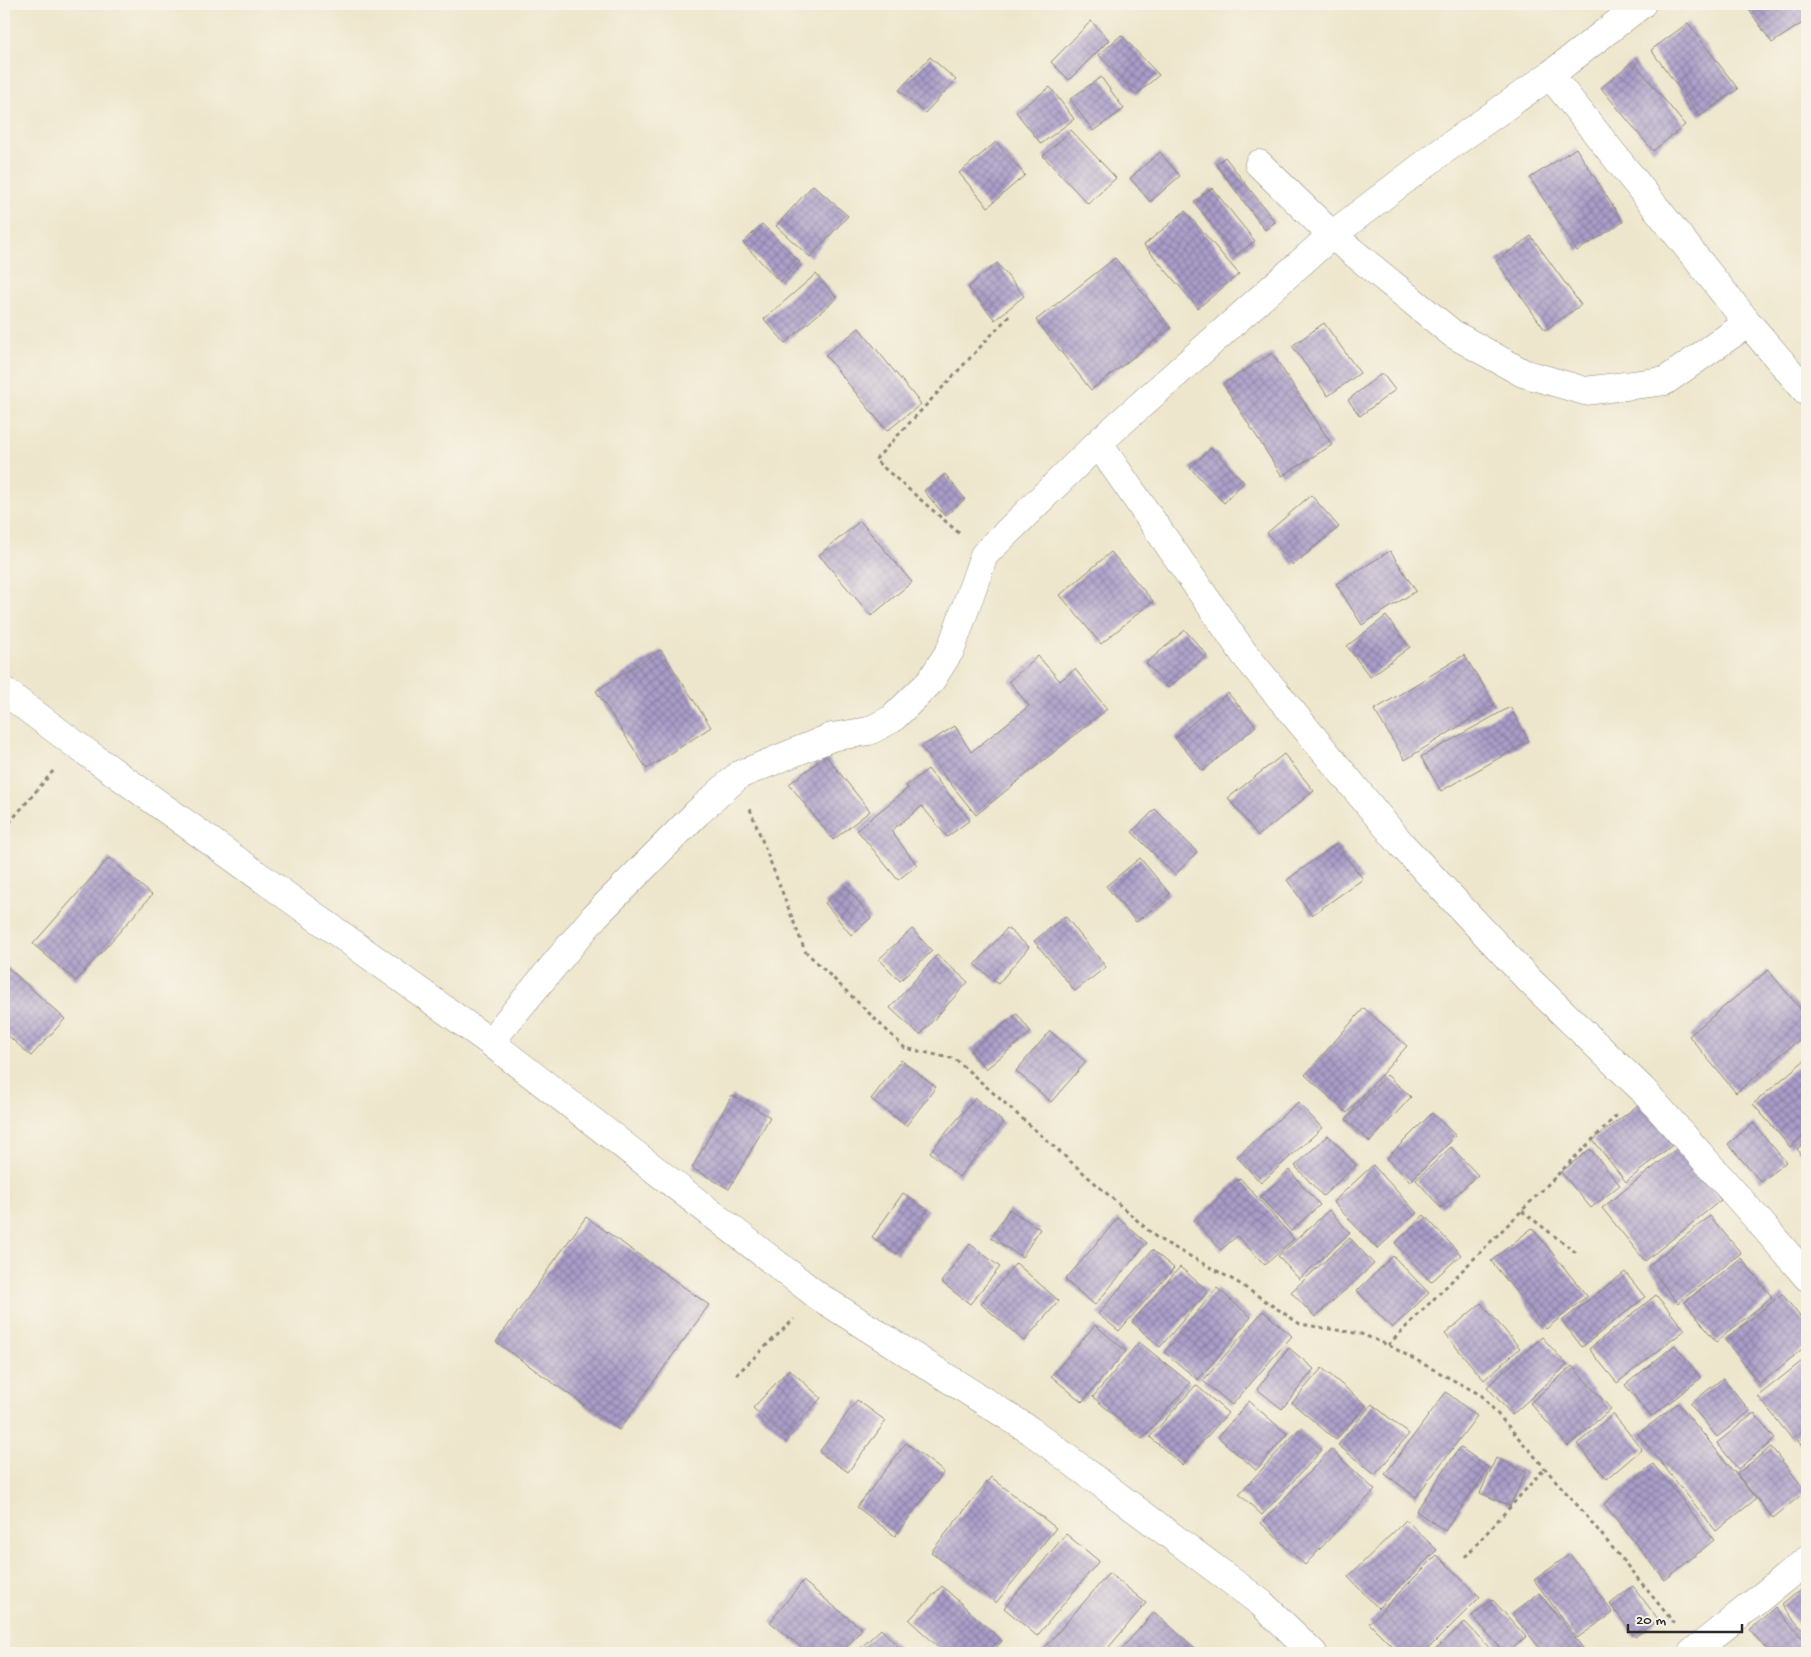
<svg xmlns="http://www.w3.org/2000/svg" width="1811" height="1657" font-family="'Gochi Hand',sans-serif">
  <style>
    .building { fill: url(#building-cross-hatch) }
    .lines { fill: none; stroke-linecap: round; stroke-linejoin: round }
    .minor-casing { stroke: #8c887c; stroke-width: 29 }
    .path { stroke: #8c887c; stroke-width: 3; stroke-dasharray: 4 4; stroke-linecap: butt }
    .minor { stroke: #fff; stroke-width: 28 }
  </style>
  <defs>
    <pattern id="building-cross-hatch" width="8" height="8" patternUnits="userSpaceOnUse" patternTransform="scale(1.25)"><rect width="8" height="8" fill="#a99dc9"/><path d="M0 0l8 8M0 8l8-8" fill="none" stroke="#8a80a3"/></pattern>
  </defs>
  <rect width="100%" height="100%" fill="#f7f3e8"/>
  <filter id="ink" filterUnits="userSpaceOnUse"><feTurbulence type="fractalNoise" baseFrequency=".02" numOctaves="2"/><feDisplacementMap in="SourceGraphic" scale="10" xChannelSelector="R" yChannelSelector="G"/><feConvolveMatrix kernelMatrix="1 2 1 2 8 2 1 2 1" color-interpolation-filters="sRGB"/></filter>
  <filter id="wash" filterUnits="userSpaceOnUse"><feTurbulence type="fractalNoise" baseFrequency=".0096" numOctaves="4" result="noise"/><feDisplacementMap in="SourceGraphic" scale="20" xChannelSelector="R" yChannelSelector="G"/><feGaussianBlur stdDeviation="1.12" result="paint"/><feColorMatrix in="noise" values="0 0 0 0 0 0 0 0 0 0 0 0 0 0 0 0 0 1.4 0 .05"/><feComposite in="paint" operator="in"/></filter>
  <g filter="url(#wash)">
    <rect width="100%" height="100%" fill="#eee6cc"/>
    <g id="blocks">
      <path class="building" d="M 1745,4 L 1807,4 L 1807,20 L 1772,43 Z
        M 1091,21 L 1109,40 L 1069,80 L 1051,62 Z
        M 1688,23 L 1738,89 L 1700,116 L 1651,50 Z
        M 1121,35 L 1159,75 L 1136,95 L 1099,55 Z
        M 930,57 L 956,80 L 925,113 L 899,90 Z
        M 1633,61 L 1685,125 L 1653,151 L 1601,88 Z
        M 1101,77 L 1124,109 L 1093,131 L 1070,99 Z
        M 1050,87 L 1074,119 L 1041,144 L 1016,112 Z
        M 1071,130 L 1116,178 L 1088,204 L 1043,156 Z
        M 996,142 L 1025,175 L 988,207 L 959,173 Z
        M 1576,148 L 1623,222 L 1577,251 L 1530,178 Z
        M 1160,152 L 1180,176 L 1150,202 L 1130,178 Z
        M 1225,157 L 1275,222 L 1265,230 L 1216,164 Z
        M 813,185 L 848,216 L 810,257 L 776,226 Z
        M 1212,188 L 1255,241 L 1236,255 L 1194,202 Z
        M 1185,211 L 1239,274 L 1198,308 L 1144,245 Z
        M 762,224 L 800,262 L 780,282 L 743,243 Z
        M 1531,236 L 1581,305 L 1545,330 L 1496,261 Z
        M 1115,258 L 1171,328 L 1091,390 L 1036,320 Z
        M 997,263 L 1024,296 L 995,320 L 968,287 Z
        M 816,274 L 837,298 L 785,343 L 764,319 Z
        M 1324,323 L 1360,373 L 1328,396 L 1292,346 Z
        M 859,328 L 921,404 L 887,431 L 825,355 Z
        M 1272,353 L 1332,445 L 1282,476 L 1223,384 Z
        M 1382,373 L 1395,390 L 1360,416 L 1348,400 Z
        M 1211,448 L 1244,482 L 1224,503 L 1190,468 Z
        M 945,474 L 965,499 L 945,516 L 924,491 Z
        M 1311,495 L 1339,527 L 1293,565 L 1267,533 Z
        M 860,521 L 912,582 L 871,616 L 819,555 Z
        M 1390,551 L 1416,591 L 1362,625 L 1336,584 Z
        M 1111,552 L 1153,601 L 1101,644 L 1060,595 Z
        M 1386,616 L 1410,647 L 1370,677 L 1347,646 Z
        M 1185,630 L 1207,655 L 1168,688 L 1146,663 Z
        M 661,650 L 711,727 L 647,769 L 596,691 Z
        M 1464,655 L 1495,704 L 1405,760 L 1374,710 Z
        M 1038,656 L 1060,681 L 1075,669 L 1107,709 L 976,815 L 921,747 L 955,726 L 971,752 L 1029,706 L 1009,681 Z
        M 1228,693 L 1256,726 L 1203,771 L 1175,738 Z
        M 1510,707 L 1529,741 L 1441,791 L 1421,757 Z
        M 1284,754 L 1314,791 L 1258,836 L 1228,798 Z
        M 826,756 L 870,811 L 833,840 L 789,784 Z
        M 928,769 L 970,820 L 947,837 L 922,806 L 891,831 L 917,865 L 898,880 L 857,830 L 908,788 L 906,786 Z
        M 1155,809 L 1197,852 L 1175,875 L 1132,832 Z
        M 1336,844 L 1363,879 L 1312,915 L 1287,880 Z
        M 109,858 L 152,895 L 76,981 L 33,944 Z
        M 1140,858 L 1170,894 L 1136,922 L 1106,886 Z
        M 846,886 L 871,918 L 851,935 L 825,903 Z
        M 1065,916 L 1106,967 L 1075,991 L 1034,941 Z
        M 1007,928 L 1029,947 L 998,984 L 975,965 Z
        M 912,929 L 932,951 L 900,981 L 879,959 Z
        M 937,955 L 968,982 L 920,1035 L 890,1008 Z
        M 4,964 L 65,1019 L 31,1056 L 4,1032 Z
        M 1768,970 L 1807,1017 L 1807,1033 L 1736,1093 L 1689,1036 Z
        M 1364,1008 L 1407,1046 L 1347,1113 L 1305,1075 Z
        M 1017,1014 L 1031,1032 L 986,1069 L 970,1050 Z
        M 1050,1031 L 1086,1062 L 1051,1102 L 1016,1071 Z
        M 1806,1059 L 1807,1133 L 1790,1147 L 1753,1104 Z
        M 901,1060 L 936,1087 L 906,1126 L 871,1099 Z
        M 1387,1075 L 1411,1097 L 1370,1142 L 1346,1119 Z
        M 732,1095 L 770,1117 L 729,1189 L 692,1168 Z
        M 975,1098 L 1004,1123 L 959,1177 L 930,1152 Z
        M 1298,1102 L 1322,1128 L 1261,1183 L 1237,1157 Z
        M 1642,1102 L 1675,1143 L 1626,1182 L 1593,1140 Z
        M 1432,1113 L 1456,1136 L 1410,1182 L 1387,1158 Z
        M 1753,1123 L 1786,1162 L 1761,1182 L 1728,1144 Z
        M 1328,1135 L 1356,1165 L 1323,1196 L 1295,1166 Z
        M 1807,1141 L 1807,1161 L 1797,1149 Z
        M 1451,1147 L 1478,1175 L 1441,1208 L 1416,1180 Z
        M 1679,1147 L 1721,1200 L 1645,1261 L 1602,1208 Z
        M 1590,1149 L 1620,1185 L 1591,1208 L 1561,1172 Z
        M 1373,1165 L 1417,1213 L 1377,1249 L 1333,1202 Z
        M 1289,1170 L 1320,1205 L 1291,1231 L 1260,1197 Z
        M 1240,1178 L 1294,1239 L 1265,1265 L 1237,1236 L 1221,1250 L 1194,1220 Z
        M 903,1193 L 928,1210 L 897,1254 L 872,1237 Z
        M 1009,1209 L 1040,1229 L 1022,1257 L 991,1238 Z
        M 1329,1210 L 1350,1233 L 1299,1279 L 1278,1256 Z
        M 1424,1215 L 1461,1255 L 1431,1282 L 1395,1243 Z
        M 1710,1216 L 1741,1253 L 1678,1303 L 1648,1266 Z
        M 586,1217 L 709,1305 L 619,1430 L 496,1342 Z
        M 1118,1218 L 1147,1243 L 1095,1305 L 1065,1280 Z
        M 1532,1228 L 1587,1296 L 1546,1329 L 1491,1261 Z
        M 1350,1238 L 1374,1264 L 1315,1317 L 1291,1292 Z
        M 970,1244 L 1000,1267 L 970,1304 L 941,1282 Z
        M 1152,1250 L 1174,1268 L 1119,1331 L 1098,1314 Z
        M 1393,1256 L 1429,1293 L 1392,1328 L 1357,1291 Z
        M 1741,1258 L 1772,1297 L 1716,1342 L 1685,1302 Z
        M 1016,1263 L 1059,1301 L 1024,1341 L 981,1304 Z
        M 1180,1267 L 1208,1291 L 1160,1347 L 1132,1322 Z
        M 1625,1272 L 1645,1297 L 1582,1347 L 1562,1321 Z
        M 1217,1288 L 1251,1317 L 1198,1380 L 1164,1352 Z
        M 1782,1294 L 1807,1325 L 1807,1345 L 1760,1384 L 1725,1340 Z
        M 1656,1295 L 1685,1330 L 1617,1383 L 1589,1349 Z
        M 1481,1303 L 1520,1348 L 1484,1380 L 1445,1334 Z
        M 1263,1311 L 1292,1336 L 1232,1405 L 1203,1381 Z
        M 1095,1325 L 1126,1351 L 1082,1402 L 1051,1376 Z
        M 1542,1337 L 1567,1365 L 1512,1415 L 1487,1387 Z
        M 1139,1342 L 1190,1383 L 1142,1439 L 1093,1397 Z
        M 1675,1345 L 1701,1378 L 1651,1417 L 1625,1385 Z
        M 1289,1348 L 1314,1369 L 1282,1409 L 1257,1389 Z
        M 1807,1357 L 1807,1426 L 1792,1439 L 1758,1396 Z
        M 1572,1366 L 1611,1409 L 1568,1446 L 1530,1403 Z
        M 1322,1368 L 1366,1405 L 1336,1440 L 1292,1403 Z
        M 789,1369 L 821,1398 L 785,1437 L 753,1408 Z
        M 1723,1378 L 1750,1411 L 1717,1437 L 1690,1404 Z
        M 1196,1385 L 1228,1413 L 1182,1465 L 1150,1437 Z
        M 1446,1392 L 1477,1416 L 1416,1497 L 1385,1474 Z
        M 857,1400 L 886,1421 L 848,1472 L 819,1452 Z
        M 1249,1401 L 1287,1434 L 1256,1470 L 1218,1437 Z
        M 1678,1403 L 1756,1499 L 1716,1531 L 1638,1434 Z
        M 1372,1404 L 1409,1434 L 1375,1475 L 1338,1445 Z
        M 1754,1413 L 1775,1439 L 1738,1469 L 1717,1443 Z
        M 1613,1414 L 1642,1449 L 1607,1479 L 1577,1444 Z
        M 1299,1429 L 1322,1450 L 1262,1515 L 1239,1494 Z
        M 1807,1434 L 1807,1453 L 1798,1441 Z
        M 906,1443 L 944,1472 L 895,1536 L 857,1507 Z
        M 1460,1447 L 1489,1468 L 1445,1531 L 1416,1511 Z
        M 1771,1447 L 1806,1491 L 1773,1518 L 1737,1474 Z
        M 1331,1449 L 1375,1490 L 1305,1565 L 1261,1523 Z
        M 1496,1458 L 1526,1472 L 1510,1506 L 1480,1493 Z
        M 1653,1464 L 1714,1540 L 1665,1580 L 1604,1504 Z
        M 991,1477 L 1056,1528 L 996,1603 L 931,1552 Z
        M 1406,1520 L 1437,1550 L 1378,1608 L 1348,1577 Z
        M 1066,1534 L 1099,1561 L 1037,1636 L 1004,1608 Z
        M 1570,1554 L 1613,1613 L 1577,1638 L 1534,1580 Z
        M 1437,1555 L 1480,1597 L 1424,1653 L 1399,1653 L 1369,1623 Z
        M 1109,1573 L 1146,1603 L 1104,1653 L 1040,1653 Z
        M 803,1581 L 862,1629 L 842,1653 L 808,1653 L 770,1622 Z
        M 942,1586 L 1002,1641 L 991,1653 L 945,1653 L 909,1620 Z
        M 1633,1586 L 1658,1619 L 1635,1637 L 1610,1604 Z
        M 1804,1587 L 1807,1592 L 1807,1636 L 1782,1605 Z
        M 1539,1593 L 1587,1653 L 1544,1653 L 1512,1614 Z
        M 1492,1599 L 1526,1637 L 1507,1653 L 1505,1653 L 1472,1616 Z
        M 1775,1607 L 1807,1644 L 1807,1653 L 1770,1653 L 1750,1630 Z
        M 1154,1612 L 1196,1649 L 1192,1653 L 1118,1653 Z
        M 1465,1622 L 1494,1653 L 1431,1653 Z
        M 881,1629 L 904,1653 L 855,1653 Z"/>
    </g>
  </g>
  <g filter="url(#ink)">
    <use href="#blocks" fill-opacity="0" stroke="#8c887c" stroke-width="1"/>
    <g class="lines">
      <g class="minor-casing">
        <path id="minor" d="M 1550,75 L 1748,323
          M 1259,164 L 1332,235 L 1453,334 L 1523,373 L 1585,391 L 1665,381 L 1748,323 L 1807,392
          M 1098,443 L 1245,655 L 1402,845 L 1530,981 L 1642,1089 L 1759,1221 L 1807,1277
          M 4,691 L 75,744 L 490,1042 L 595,916 L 697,813 L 739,775 L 832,737 L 869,731 L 892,719 L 930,682 L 951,649 L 984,555 L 1098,443 L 1332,235 L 1437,155 L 1550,75 L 1642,4
          M 490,1042 L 818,1296 L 1031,1431 L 1261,1603 L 1313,1653
          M 1692,1653 L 1807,1560"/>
      </g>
      <path class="path" d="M 959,533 L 875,460 L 1010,315
        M 750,809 L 805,951 L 905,1048 L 955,1059 L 1157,1238 L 1237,1282 L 1300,1324 L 1361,1334 L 1388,1345 L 1481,1395 L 1584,1513 L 1675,1624
        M 4,829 L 54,770
        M 1522,1211 L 1579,1255
        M 1388,1345 L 1619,1113
        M 736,1375 L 794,1319
        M 1465,1557 L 1545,1468"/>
      <use href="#minor" class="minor"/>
    </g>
  </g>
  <rect width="1811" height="1657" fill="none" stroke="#f7f3e8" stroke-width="20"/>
  <path d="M1628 1624v8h114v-8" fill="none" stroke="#2b2b2b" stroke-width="2.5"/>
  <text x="1636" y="1624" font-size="15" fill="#2b2b2b" stroke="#f7f3e8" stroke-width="4" paint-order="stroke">20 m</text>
</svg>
